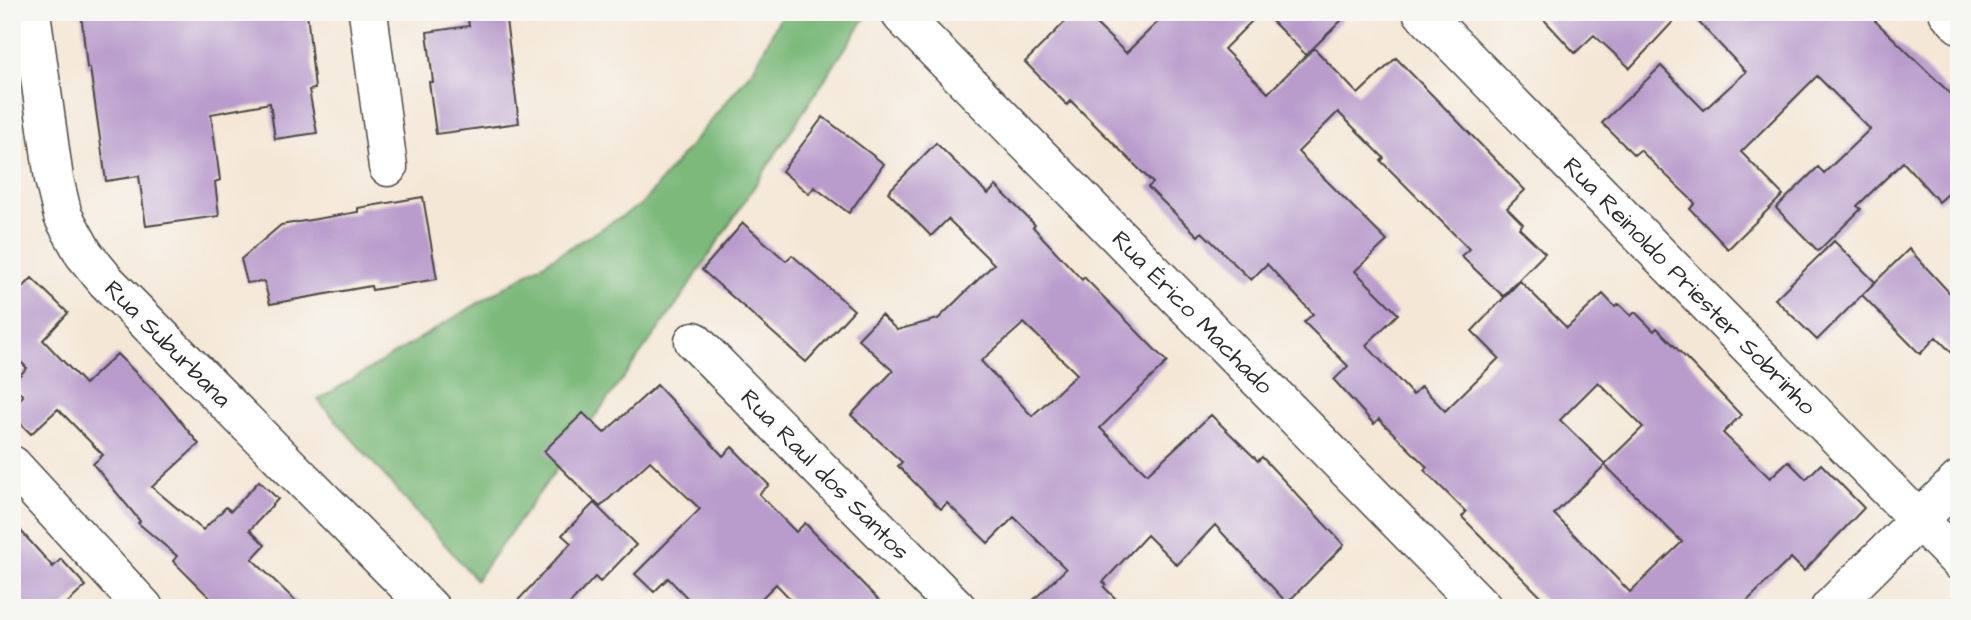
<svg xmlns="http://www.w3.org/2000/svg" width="1971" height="620" font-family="'Architects Daughter',sans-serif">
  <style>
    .forest { fill: #7cb97a; stroke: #547252; stroke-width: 2 }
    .building { fill: #b99ccc; fill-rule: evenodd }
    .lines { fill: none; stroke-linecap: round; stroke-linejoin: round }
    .minor-casing { stroke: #494745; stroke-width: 41 }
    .minor { stroke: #fff; stroke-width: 38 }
    .labels { text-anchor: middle; stroke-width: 6; stroke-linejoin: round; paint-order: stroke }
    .street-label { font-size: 24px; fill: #2b2b2b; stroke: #f6f6f2 }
  </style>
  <rect width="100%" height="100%" fill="#f6f6f2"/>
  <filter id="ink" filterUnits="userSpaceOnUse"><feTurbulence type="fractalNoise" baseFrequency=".0143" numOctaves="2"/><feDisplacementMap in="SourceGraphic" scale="14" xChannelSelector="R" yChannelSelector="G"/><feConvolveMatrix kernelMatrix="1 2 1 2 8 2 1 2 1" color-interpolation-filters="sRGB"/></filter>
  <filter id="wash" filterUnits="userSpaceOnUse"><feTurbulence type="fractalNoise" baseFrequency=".00686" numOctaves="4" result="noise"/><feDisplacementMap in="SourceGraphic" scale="28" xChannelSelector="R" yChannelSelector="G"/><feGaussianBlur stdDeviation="1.57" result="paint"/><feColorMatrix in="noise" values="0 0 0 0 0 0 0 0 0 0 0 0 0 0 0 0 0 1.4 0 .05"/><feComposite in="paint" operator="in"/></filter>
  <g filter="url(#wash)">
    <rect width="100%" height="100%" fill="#f5e7d6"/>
    <path class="forest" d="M 783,12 L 869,12 L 679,301 L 476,580 L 318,400 L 642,204 L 754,68 Z"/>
    <g id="blocks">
      <path class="building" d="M 81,12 L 307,12 L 315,89 L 309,90 L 317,133 L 275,139 L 270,103 L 211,114 L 220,180 L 215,182 L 219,216 L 146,226 L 139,176 L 106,181 L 90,68 L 87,68 Z
        M 467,12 L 505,12 L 519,123 L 436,134 L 429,82 L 433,82 L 427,32 L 469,26 Z
        M 1075,12 L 1084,12 L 1126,53 L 1168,12 L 1261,12 L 1224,49 L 1268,93 L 1314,48 L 1358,94 L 1396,58 L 1525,190 L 1507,208 L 1523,224 L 1519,228 L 1545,253 L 1503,296 L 1461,256 L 1469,249 L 1381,161 L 1384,158 L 1338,112 L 1298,152 L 1387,241 L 1355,271 L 1398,314 L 1366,345 L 1413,395 L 1421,386 L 1445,411 L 1499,358 L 1472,331 L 1520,281 L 1567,328 L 1603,294 L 1615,307 L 1619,304 L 1631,316 L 1635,312 L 1654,331 L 1657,328 L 1741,415 L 1723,433 L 1770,478 L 1788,461 L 1806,479 L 1821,464 L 1864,508 L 1804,571 L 1791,558 L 1740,608 L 1552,608 L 1462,517 L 1466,512 L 1424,470 L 1427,467 L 1379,419 L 1374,424 L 1334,380 L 1348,366 L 1304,322 L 1313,314 L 1267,264 L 1251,280 L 1202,232 L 1198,236 L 1148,187 L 1153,183 L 1071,101 L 1067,105 L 1025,62 ZM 1598,382 L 1643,427 L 1605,464 L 1560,420 ZM 1605,465 L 1682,542 L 1630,592 L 1554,514 Z
        M 1263,12 L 1350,12 L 1306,55 Z
        M 1537,12 L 1682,12 L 1630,68 L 1594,35 L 1575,53 Z
        M 1689,12 L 1866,12 L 1959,102 L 1959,184 L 1939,202 L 1903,162 L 1857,206 L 1861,209 L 1818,251 L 1776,208 L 1818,167 L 1824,173 L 1870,129 L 1817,76 L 1741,152 L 1783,195 L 1728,249 L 1690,209 L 1695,203 L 1640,150 L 1634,155 L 1602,123 L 1661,66 L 1704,110 L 1746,72 Z
        M 823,117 L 884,164 L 849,213 L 814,187 L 809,194 L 782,171 Z
        M 936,143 L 988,194 L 996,186 L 1035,225 L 1033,227 L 1082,280 L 1084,277 L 1167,362 L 1100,428 L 1147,474 L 1211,415 L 1258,461 L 1262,457 L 1344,545 L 1287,603 L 1215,525 L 1177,565 L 1147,535 L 1103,582 L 1106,584 L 1104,587 L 1125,608 L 1025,608 L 1066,569 L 1014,517 L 988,543 L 947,503 L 941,509 L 898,466 L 902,462 L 851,415 L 893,371 L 858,339 L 881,315 L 897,330 L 938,319 L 994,264 L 948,219 L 931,236 L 888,192 ZM 1024,323 L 1077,374 L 1032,416 L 981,361 Z
        M 423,197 L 437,279 L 372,290 L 371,286 L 270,304 L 264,281 L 247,283 L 241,259 L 281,225 L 358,212 L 358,208 Z
        M 743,223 L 786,261 L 792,255 L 854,310 L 806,362 L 702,270 Z
        M 1834,241 L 1875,282 L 1817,340 L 1775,299 Z
        M 1909,249 L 1959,303 L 1959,360 L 1936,337 L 1920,354 L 1862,295 Z
        M 32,278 L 68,313 L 43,340 L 85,384 L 117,354 L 163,400 L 199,444 L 152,487 L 203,530 L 226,507 L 231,511 L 259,481 L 278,499 L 250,530 L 265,545 L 252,559 L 303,608 L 220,608 L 173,561 L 177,556 L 138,523 L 140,521 L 93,464 L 103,455 L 58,409 L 31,434 L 12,415 L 12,407 L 23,396 L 12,383 L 27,368 L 22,363 L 12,373 L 12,299 Z
        M 657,385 L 723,456 L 732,447 L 769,485 L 759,494 L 796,532 L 805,523 L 886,608 L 799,608 L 776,584 L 752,608 L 697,608 L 668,578 L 654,592 L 635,574 L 700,509 L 650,461 L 600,507 L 544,451 L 583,413 L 604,433 Z
        M 594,503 L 636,545 L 600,582 L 595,577 L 566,608 L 511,608 L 571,543 L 562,535 Z
        M 12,521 L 53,567 L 61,559 L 86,586 L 62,608 L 12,608 Z"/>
    </g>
  </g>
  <g filter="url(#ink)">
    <use href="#blocks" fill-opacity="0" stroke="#494745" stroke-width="2"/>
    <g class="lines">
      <g class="minor-casing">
        <g id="minor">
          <path id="s1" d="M 31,12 L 54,179 L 63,216 L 84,254 L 106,281 L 430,608"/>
          <path d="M 368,12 L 388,167"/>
          <path id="s2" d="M 1422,12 L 1959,561"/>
          <path d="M 1948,12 L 1959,24"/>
          <path id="s3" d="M 902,16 L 1483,608"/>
          <path id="s4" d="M 694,341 L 957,608"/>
          <path d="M 12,465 L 144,608"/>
          <path d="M 1830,608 L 1959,480"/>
        </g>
      </g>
      <use href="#minor" class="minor"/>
    </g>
  </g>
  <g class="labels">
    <g class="street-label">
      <text dy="8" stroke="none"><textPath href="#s2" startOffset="383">Rua Reinoldo Priester Sobrinho</textPath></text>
      <text dy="8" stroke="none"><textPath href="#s3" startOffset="415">Rua Érico Machado</textPath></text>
      <text dy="8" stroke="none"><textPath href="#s1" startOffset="373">Rua Suburbana</textPath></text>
      <text dy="8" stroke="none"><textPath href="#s4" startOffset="187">Rua Raul dos Santos</textPath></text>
    </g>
  </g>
  <rect width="1971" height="620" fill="none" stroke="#f6f6f2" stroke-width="42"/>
</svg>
